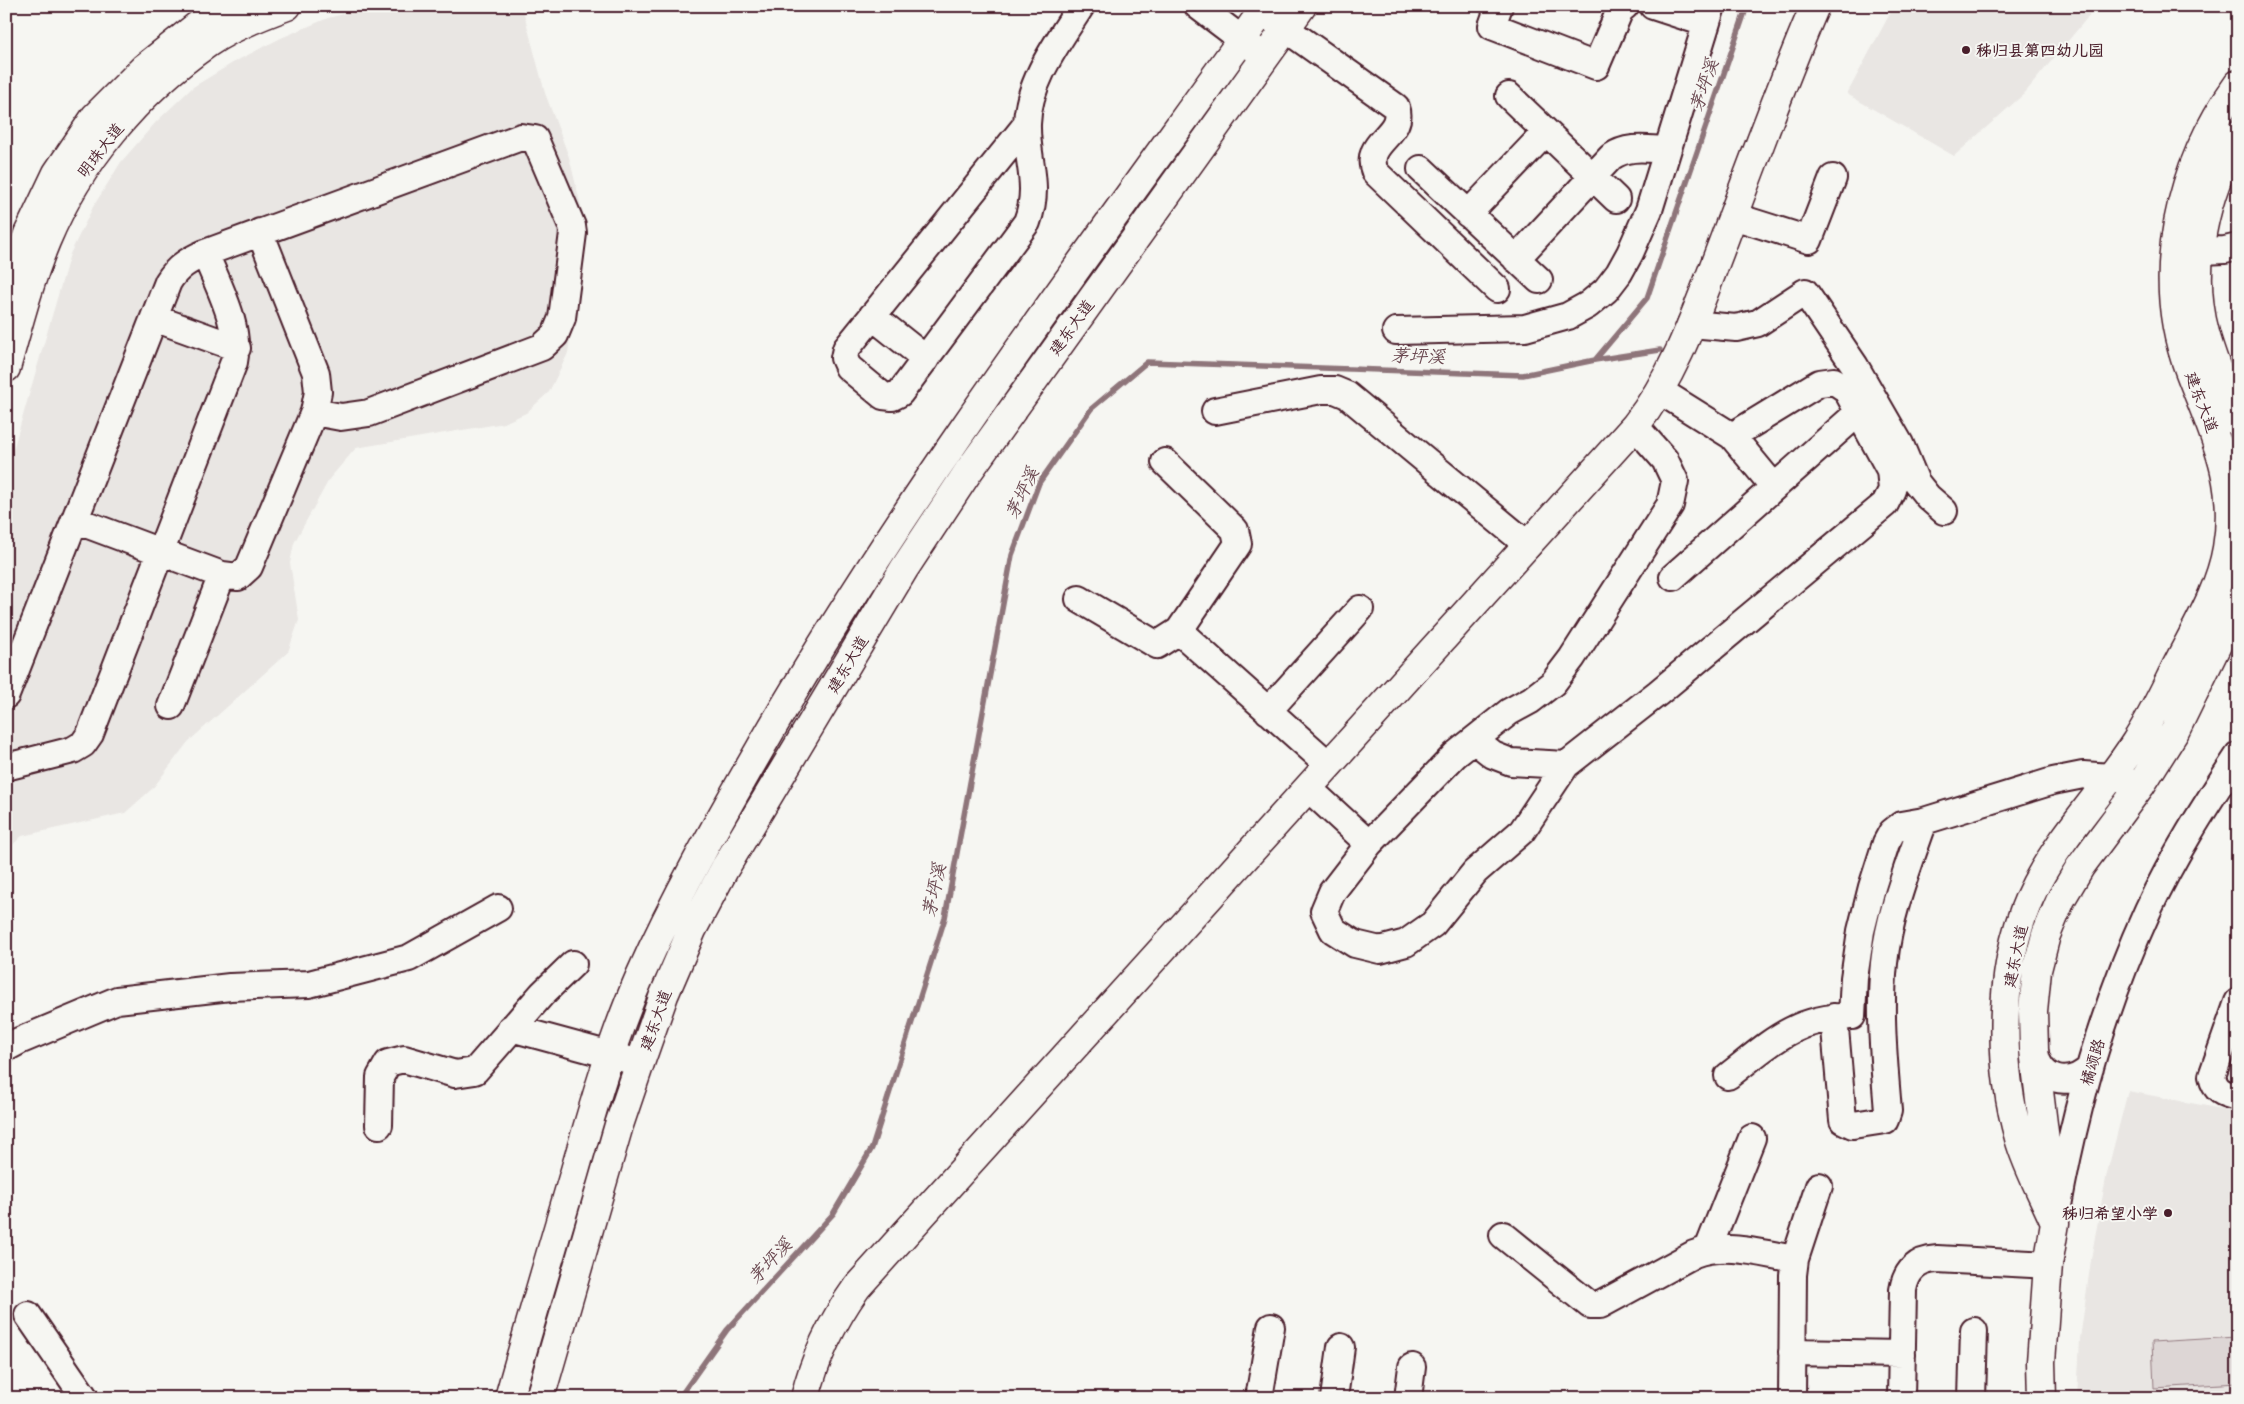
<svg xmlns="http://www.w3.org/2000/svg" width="2244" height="1404" font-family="'Balsamiq Sans','LXGW WenKai TC',sans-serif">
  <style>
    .built { fill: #e9e6e3 }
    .green { fill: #ddd6d5; stroke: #947a80 }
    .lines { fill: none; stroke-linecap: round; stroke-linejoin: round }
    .stream { stroke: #8e747a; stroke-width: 5.5 }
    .minor-casing { stroke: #4a1f2b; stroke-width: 30 }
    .major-casing { stroke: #4a1f2b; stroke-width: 31 }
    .highway-casing { stroke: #4a1f2b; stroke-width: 31 }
    .minor { stroke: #f6f6f2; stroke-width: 26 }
    .major { stroke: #f6f6f2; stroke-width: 28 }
    .highway { stroke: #f6f6f2; stroke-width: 28 }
    .poi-dot { fill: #4a1f2b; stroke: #f6f6f2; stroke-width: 2 }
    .labels { text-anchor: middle; stroke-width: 4; stroke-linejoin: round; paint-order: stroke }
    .poi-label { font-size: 16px; font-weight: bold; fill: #4a1f2b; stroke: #f6f6f2; text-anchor: start }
    .street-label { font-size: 16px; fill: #4a1f2b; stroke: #f6f6f2 }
    .water-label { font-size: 18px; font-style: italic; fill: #6c4a52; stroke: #f6f6f2 }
  </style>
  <rect width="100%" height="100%" fill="#f6f6f2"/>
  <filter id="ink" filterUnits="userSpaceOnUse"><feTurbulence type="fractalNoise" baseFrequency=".02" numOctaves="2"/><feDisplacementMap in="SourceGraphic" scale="10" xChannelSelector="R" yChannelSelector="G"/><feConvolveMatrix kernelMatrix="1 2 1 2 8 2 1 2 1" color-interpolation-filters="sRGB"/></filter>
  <g filter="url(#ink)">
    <path class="built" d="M 375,6 L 522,6 L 545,93 L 569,157 L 583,214 L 582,255 L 568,353 L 549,392 L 526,413 L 504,423 L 356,448 L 330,478 L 294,543 L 290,563 L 299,620 L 288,652 L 188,742 L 153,788 L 125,813 L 22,836 L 6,851 L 6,474 L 70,254 L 93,207 L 121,162 L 156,122 L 193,87 L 236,61 L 281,38 L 328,18 Z
      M 1894,6 L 2097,6 L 2024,94 L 1954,156 L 1847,94 Z
      M 2128,1091 L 2238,1112 L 2238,1398 L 2077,1398 L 2080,1339 L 2092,1253 L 2107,1173 Z"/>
    <path class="green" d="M 2236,1337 L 2238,1383 L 2154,1388 L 2152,1342 Z"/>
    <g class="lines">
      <path class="stream" d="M 1595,360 L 1660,350
        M 679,1398 L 727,1330 L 833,1214 L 872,1148 L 945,918 L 1012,555 L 1039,483 L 1091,409 L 1147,362 L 1523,375 L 1595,360 L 1647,298 L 1747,6"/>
      <g class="minor-casing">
        <path id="minor" d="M 1198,6 L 1265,57
          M 1499,6 L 1492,26 L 1596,66 L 1620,10 L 1625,6
          M 1653,6 L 1705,23
          M 1262,12 L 1396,107 C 1406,135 1362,141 1375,172 L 1497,289
          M 1509,96 L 1616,199
          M 1027,124 L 846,349 L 844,358 L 848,367 L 883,396 L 892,397 L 900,393 L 1027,222 C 1041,184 1026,161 1027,124 C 1028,81 1059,41 1081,6
          M 1421,169 L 1539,280
          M 1468,214 L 1546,132
          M 1733,216 L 1809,240 L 1833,178
          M 2177,252 L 2225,250 L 2238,247
          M 1516,259 L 1611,157 C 1628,145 1647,149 1667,150
          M 872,316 L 926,359
          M 154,318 L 237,348
          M 1691,324 L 1736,328 L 1758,323 L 1805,292 L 1855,366 L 1900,444 L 1916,482 L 1928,497 L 1944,511
          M 1396,331 L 1525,328 L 1568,316 L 1588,305 L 1606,290 L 1619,273 L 1630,253 L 1649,210 L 1712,6
          M 1215,411 L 1321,390 L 1335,390 L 1347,395 L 1528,545
          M 1635,426 L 1665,460 L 1675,481 L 1670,505 L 1572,658 L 1553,683 L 1531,700 L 1509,712 L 1455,755 L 1369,844 L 1332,892 L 1324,911 L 1333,930 L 1355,944 L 1380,950 L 1406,943 L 1433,924 L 1475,872 L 1522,831 L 1566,765 L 1658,693 L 1885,504 L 1892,490 L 1890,470 L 1846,389 L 1834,381 L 1819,383 L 1732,436 L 1660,391
          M 1732,436 L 1774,487
          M 75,520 L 222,575 L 238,577 L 249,567 L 314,412 L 318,392 L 316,373 L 260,232
          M 1673,577 L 1859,412
          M 1079,599 L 1157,645 L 1179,631 L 1238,544 L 1235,530 L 1165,462
          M 1179,631 L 1329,765
          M 6,695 L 168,282 C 177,267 189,260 205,253 L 521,137 L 535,139 L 572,226 L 573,233 L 562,318 L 555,335 L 542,347 L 369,413 L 341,417 L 314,412
          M 171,706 L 222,575
          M 1268,711 L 1360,609
          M 1474,740 L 1493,755 L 1511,762 L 1566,765
          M 6,767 L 73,750 L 83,744 L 90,734 L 234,362 C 241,326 218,286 205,253
          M 1308,788 L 1369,844
          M 2238,1002 L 2212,1076 C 2215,1091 2223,1094 2238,1097
          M 1852,1016 L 1854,978 L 1861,931 L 1872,887 L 1886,843 L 1892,832 L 1901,825 L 1924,821 L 2053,781 L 2083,775 L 2111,777 L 2141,785
          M 1834,1017 L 1843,1120 L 1853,1125 L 1885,1120 L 1888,1111 C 1884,1061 1879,1013 1884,963 C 1889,914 1908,867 1924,821
          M 511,1028 L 640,1063
          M 6,1048 L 19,1041 L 117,1000 L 230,987 L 309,984 L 409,958 L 498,908
          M 2034,1050 C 2040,1081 2067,1089 2090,1068
          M 1728,1076 C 1772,1042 1792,1019 1851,1016
          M 379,1125 L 380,1077 L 388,1063 L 404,1059 L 455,1074 L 475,1071 L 542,994 L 573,964
          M 2057,1211 C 2075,1108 2104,1006 2148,910 C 2173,856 2205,806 2238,756
          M 1503,1235 L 1590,1305 L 1600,1305 L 1694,1254 C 1726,1242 1763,1254 1795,1259
          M 1708,1249 L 1752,1138
          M 28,1315 L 85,1398
          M 1792,1352 L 1902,1354
          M 1259,1398 L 1271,1327
          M 1334,1398 L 1341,1347
          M 1408,1398 L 1412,1367
          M 1792,1398 L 1793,1275 L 1795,1259 L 1819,1186
          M 1901,1398 L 1903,1290 C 1906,1271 1917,1260 1937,1259 L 2048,1265
          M 1972,1398 L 1974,1331"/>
      </g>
      <g class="major-casing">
        <path id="major" d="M 6,299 L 28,234 L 57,173 L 95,117 L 144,68 L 197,26 L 235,6
          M 6,368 C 18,325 29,282 46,241 C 79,162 138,92 208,43 C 230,28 262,15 287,6
          M 805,1398 C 815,1356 832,1322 857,1287 L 1635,426 C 1675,375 1696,313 1719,253 C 1750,171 1780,87 1815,6"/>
      </g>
      <g class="highway-casing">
        <path id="highway" d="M 2238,135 C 2205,193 2187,267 2205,333 C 2213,363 2226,393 2238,422
          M 2055,1223 C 2043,1195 2027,1167 2019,1138 C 1997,1060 1998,957 2036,884 C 2063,833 2104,791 2135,743 C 2151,719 2163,693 2176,667 C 2195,629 2220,590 2227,548 C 2239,480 2212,431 2189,370 C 2153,274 2180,165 2238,84
          M 509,1398 C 530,1323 552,1249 574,1174 C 593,1107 612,1040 640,976 C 678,890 725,810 772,728 C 919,476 1096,243 1266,6
          M 540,1398 L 619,1125 L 640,1063 L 664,995 L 692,930 L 725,868 L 904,569 L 968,472 L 1302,6
          M 2042,1398 L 2041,1362 L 2048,1265 L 2055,1223 L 2034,1050 L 2033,1011 L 2037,970 L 2046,935 L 2061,899 L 2080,867 L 2141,785 L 2175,731 L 2238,602"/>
      </g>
      <use href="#minor" class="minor"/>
      <use href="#major" class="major"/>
      <use href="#highway" class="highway"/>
    </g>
  </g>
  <g class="poi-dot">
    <circle cx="1966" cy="50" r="5"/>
    <circle cx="2168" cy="1213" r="5"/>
  </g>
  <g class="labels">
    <g class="poi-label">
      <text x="1976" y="56">秭归县第四幼儿园</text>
      <text x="2158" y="1219" text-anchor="end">秭归希望小学</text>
    </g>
    <g class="street-label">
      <text transform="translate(100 150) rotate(-52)" y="6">明珠大道</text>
      <text transform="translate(1071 327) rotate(-54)" y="6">建东大道</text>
      <text transform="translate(2202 402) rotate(69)" y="6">建东大道</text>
      <text transform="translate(847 664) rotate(-59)" y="6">建东大道</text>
      <text transform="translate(2015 956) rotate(-78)" y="6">建东大道</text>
      <text transform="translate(655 1020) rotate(-70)" y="6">建东大道</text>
      <text transform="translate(2092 1062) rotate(-73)" y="6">橘颂路</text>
    </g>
    <g class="water-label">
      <text transform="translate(1704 85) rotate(-71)" y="6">茅坪溪</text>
      <text transform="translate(1418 356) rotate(2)" y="6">茅坪溪</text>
      <text transform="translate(1022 493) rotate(-65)" y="6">茅坪溪</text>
      <text transform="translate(934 890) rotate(-78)" y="6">茅坪溪</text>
      <text transform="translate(770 1261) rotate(-47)" y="6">茅坪溪</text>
    </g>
  </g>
  <rect width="2244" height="1404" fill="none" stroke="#f6f6f2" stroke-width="25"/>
  <rect x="12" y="12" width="2219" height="1379" fill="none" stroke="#4a1f2b" stroke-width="2" filter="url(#ink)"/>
</svg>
